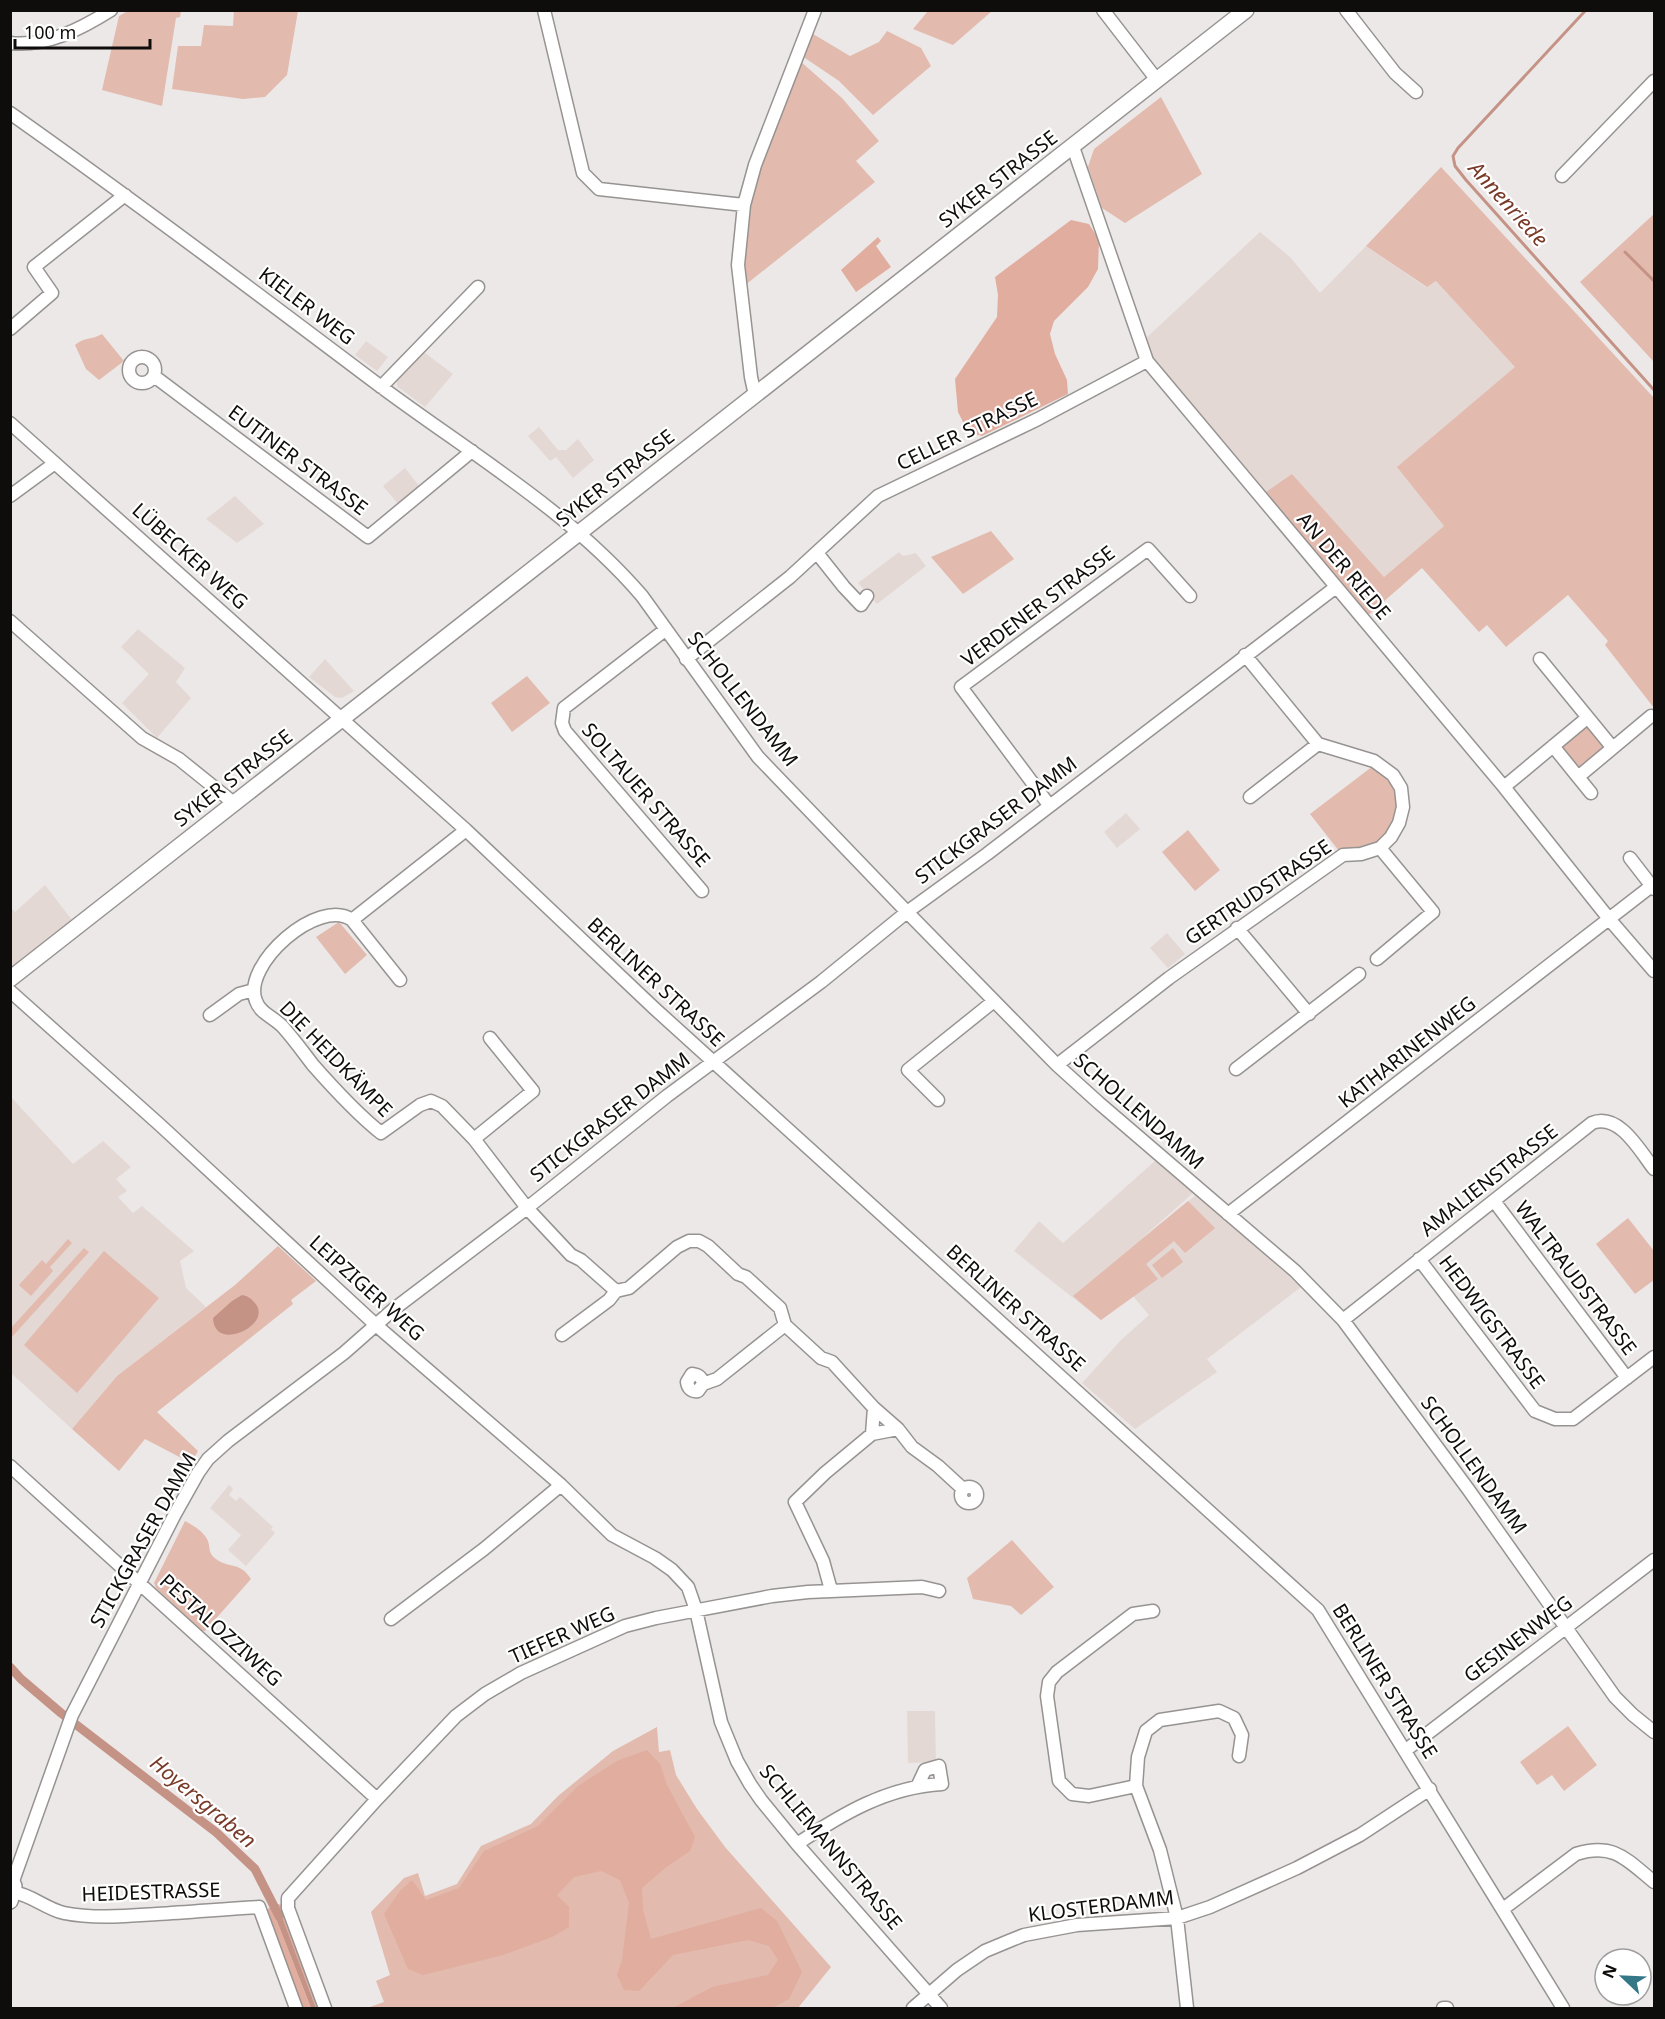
<svg xmlns="http://www.w3.org/2000/svg" width="1665" height="2019" font-family="'Noto Sans',sans-serif">
  <style>
    .built { fill: #e4d8d4 }
    .green { fill: #e2baae }
    .forest { fill: #e1ad9f }
    .water { fill: #c59386 }
    .lines { fill: none; stroke-linecap: round; stroke-linejoin: round }
    .stream { stroke: #c59386; stroke-width: 3 }
    .canal { stroke: #c59386; stroke-width: 9 }
    .minor-casing { stroke: #969391; stroke-width: 15 }
    .major-casing { stroke: #969391; stroke-width: 18 }
    .minor { stroke: #fff; stroke-width: 12 }
    .major { stroke: #fff; stroke-width: 15 }
    .labels { text-anchor: middle; stroke-width: 4.5; stroke-linejoin: round; paint-order: stroke }
    .street-label { font-size: 20px; fill: #0e0d0c; stroke: #fff }
    .water-label { font-size: 21px; font-style: italic; fill: #793928; stroke: #fff }
  </style>
  <rect width="100%" height="100%" fill="#ece8e7"/>
  <path class="built" d="M 1260,232 L 1290,257 L 1320,293 L 1366,246 L 1426,287 L 1436,281 L 1516,367 L 1398,467 L 1444,526 L 1384,577 L 1292,475 L 1263,494 L 1153,359 L 1145,339 Z
    M 366,341 L 388,357 L 377,371 L 355,355 Z
    M 424,352 L 453,374 L 425,407 L 398,387 L 397,385 L 397,380 Z
    M 539,427 L 558,450 L 566,450 L 578,439 L 594,460 L 573,478 L 556,457 L 550,461 L 528,436 Z
    M 405,468 L 420,487 L 399,505 L 383,486 Z
    M 235,496 L 264,524 L 237,543 L 206,519 Z
    M 899,552 L 903,556 L 916,553 L 926,566 L 877,604 L 858,583 Z
    M 138,629 L 185,668 L 176,682 L 191,698 L 157,738 L 122,703 L 149,674 L 121,647 Z
    M 325,659 L 354,691 L 342,698 L 335,697 L 309,677 Z
    M 1126,813 L 1140,829 L 1117,848 L 1104,832 Z
    M 45,885 L 72,920 L 11,970 L 10,907 L 15,912 Z
    M 1167,933 L 1185,954 L 1168,968 L 1150,948 Z
    M 10,1096 L 73,1164 L 103,1141 L 131,1167 L 116,1179 L 127,1191 L 118,1197 L 133,1213 L 142,1206 L 194,1251 L 180,1261 L 186,1288 L 206,1307 L 117,1376 L 72,1429 L 11,1373 Z
    M 1156,1160 L 1193,1193 L 1140,1240 L 1196,1195 L 1301,1287 L 1207,1359 L 1217,1372 L 1135,1429 L 1082,1383 L 1121,1340 L 1149,1315 L 1132,1295 L 1101,1320 L 1014,1251 L 1039,1221 L 1063,1243 Z
    M 229,1485 L 233,1489 L 229,1495 L 236,1501 L 240,1497 L 273,1527 L 271,1529 L 275,1533 L 246,1566 L 228,1550 L 241,1535 L 210,1508 Z
    M 907,1711 L 935,1711 L 936,1762 L 908,1763 Z"/>
  <path class="green" d="M 234,10 L 298,11 L 287,75 L 265,97 L 243,99 L 172,89 L 178,46 L 201,46 L 204,25 L 233,26 Z
    M 128,11 L 181,11 L 180,17 L 176,18 L 162,106 L 102,90 L 119,16 Z
    M 928,11 L 928,10 L 992,11 L 953,45 L 913,29 Z
    M 887,31 L 921,48 L 931,66 L 873,115 L 839,81 L 802,56 L 813,34 L 850,56 L 879,42 Z
    M 800,61 L 842,98 L 879,141 L 856,161 L 875,182 L 744,286 C 744,266 743,245 746,225 C 753,168 779,114 800,61 Z
    M 1161,97 L 1202,174 L 1125,223 L 1102,208 L 1088,167 L 1094,149 Z
    M 1441,167 L 1654,398 L 1654,708 L 1605,645 L 1608,641 L 1568,595 L 1506,647 L 1487,625 L 1479,632 L 1422,568 L 1366,617 L 1263,494 L 1292,474 L 1384,577 L 1444,526 L 1397,467 L 1515,367 L 1436,281 L 1427,287 L 1366,246 Z
    M 1654,214 L 1654,362 L 1580,282 Z
    M 102,334 L 124,361 L 99,380 L 86,369 L 75,345 C 84,337 92,340 102,334 Z
    M 991,531 L 1014,559 L 963,594 L 931,557 Z
    M 527,676 L 550,703 L 512,732 L 491,703 Z
    M 1583,726 L 1589,727 L 1602,744 L 1602,749 L 1585,763 L 1587,765 L 1583,768 L 1577,767 L 1562,750 L 1563,743 L 1566,740 L 1569,742 L 1580,732 Z
    M 1373,766 C 1382,772 1392,778 1396,789 C 1403,812 1391,840 1368,848 C 1359,850 1348,850 1339,851 L 1310,814 Z
    M 1188,830 L 1220,870 L 1195,891 L 1162,852 Z
    M 339,922 L 367,955 L 345,974 L 316,937 Z
    M 1188,1201 L 1215,1228 L 1185,1253 L 1174,1241 L 1146,1264 L 1158,1279 L 1101,1320 L 1073,1296 Z
    M 1628,1218 L 1654,1251 L 1654,1280 L 1635,1294 L 1596,1244 Z
    M 68,1239 L 72,1243 L 50,1267 L 53,1271 L 31,1296 L 19,1285 L 42,1260 L 46,1264 Z
    M 278,1246 L 316,1281 L 291,1300 L 293,1304 L 157,1412 L 198,1451 L 191,1463 L 145,1439 L 119,1471 L 72,1429 L 117,1376 L 235,1285 Z
    M 84,1248 L 89,1252 L 11,1338 L 11,1328 Z
    M 1173,1248 L 1183,1262 L 1162,1278 L 1152,1265 Z
    M 104,1251 L 159,1298 L 77,1393 L 24,1345 Z
    M 185,1521 C 192,1525 202,1530 207,1539 C 211,1546 207,1553 216,1559 C 229,1569 240,1561 251,1579 L 205,1631 L 202,1631 L 156,1588 L 154,1583 Z
    M 1012,1540 L 1054,1587 L 1021,1615 L 1011,1606 L 973,1599 L 967,1578 Z
    M 1568,1726 L 1597,1765 L 1564,1791 L 1552,1775 L 1537,1785 L 1520,1762 Z
    M 657,1727 L 659,1752 L 670,1750 L 676,1775 L 697,1809 L 725,1847 L 831,1967 L 798,2008 L 367,2008 L 384,2002 L 376,1981 L 390,1975 L 371,1912 L 404,1878 L 418,1873 L 425,1896 L 457,1884 L 481,1846 L 531,1824 L 558,1796 L 613,1751 Z"/>
  <path class="forest" d="M 1071,220 L 1089,224 L 1099,240 L 1098,269 L 1088,287 L 1054,321 L 1050,334 L 1055,354 L 1067,380 L 1068,394 L 982,436 L 968,432 L 958,412 L 955,379 L 997,317 L 998,295 L 995,277 Z
    M 878,237 L 881,241 L 876,246 L 891,267 L 856,292 L 841,270 Z
    M 647,1750 L 660,1764 L 667,1785 L 695,1837 L 690,1851 L 665,1868 L 642,1888 L 643,1910 L 651,1939 L 761,1908 L 777,1921 L 802,1972 L 789,1999 L 772,2008 L 673,2008 L 712,1987 L 768,1975 L 778,1960 L 769,1946 L 748,1940 L 673,1955 L 639,1991 L 624,1990 L 617,1975 L 622,1960 L 629,1903 L 620,1880 L 601,1871 L 574,1877 L 557,1895 L 569,1907 L 569,1927 L 552,1937 L 503,1955 L 423,1975 L 408,1969 L 384,1914 L 400,1891 L 412,1880 L 426,1900 L 459,1888 L 484,1851 L 538,1826 L 578,1786 L 617,1761 Z
    M 277,1904 L 283,1905 L 322,2008 L 316,2008 Z
    M 271,1906 L 311,2008 L 301,2008 L 265,1912 Z"/>
  <path class="water" d="M 242,1295 C 248,1296 250,1298 254,1302 C 276,1324 214,1354 213,1318 L 232,1301 Z
    M 277,1904 L 281,1914 L 316,2008 L 311,2008 L 271,1906 Z"/>
  <g class="lines">
    <path class="stream" d="M 1586,10 L 1458,148 L 1453,156 L 1455,166 L 1466,180 L 1654,390
      M 1625,252 L 1654,281"/>
    <path class="canal" d="M 10,1667 L 21,1679 L 61,1713 L 217,1833 L 255,1869 L 279,1916"/>
    <g class="minor-casing">
      <path id="minor" d="M 544,10 L 583,173 L 599,189 L 744,205
        M 1103,10 L 1157,80
        M 1346,10 L 1395,73 L 1416,92
        M 10,43 C 46,47 81,29 111,10
        M 10,113 C 136,202 258,294 380,386 C 470,453 569,511 642,596 L 758,757 L 907,912 L 1057,1065 L 1099,1103 L 1295,1271 L 1343,1320 L 1468,1489 L 1615,1697 L 1633,1715 L 1654,1732
        M 1073,147 L 1147,361 L 1504,787 L 1610,920 L 1654,971
        M 1562,176 L 1654,81
        M 10,329 L 52,293 L 34,267 L 125,195
        M129 370a13 13 0 1 1 26 0a13 13 0 1 1-26 0Z
        M 154,376 L 368,537 L 472,451
        M 381,387 L 478,287
        M 755,395 L 751,377 L 738,265 L 744,205 L 755,165 L 815,10
        M 10,423 L 466,830 L 654,1008 L 1318,1610 L 1563,2008
        M 10,496 L 55,463
        M 817,553 L 844,587 L 861,605 L 867,596
        M 10,621 L 142,738 L 179,759 L 235,804
        M 665,630 L 564,708 L 562,723 L 565,731 L 702,891
        M 686,659 L 790,577 L 878,496 L 1038,419 L 1147,361
        M 1540,659 L 1612,747
        M 1553,746 L 1578,777 L 1651,716
        M 1578,777 L 1591,793
        M 1504,787 L 1587,718
        M 1250,797 L 1318,744
        M 1049,805 L 961,687 L 1148,549 L 1190,596
        M 466,830 L 352,920 C 319,896 241,965 256,1001 C 260,1013 273,1017 282,1026 C 293,1038 303,1052 313,1065 C 335,1090 356,1113 381,1133 L 420,1105 L 431,1101 L 442,1106 L 474,1139 L 527,1208 L 571,1255 L 581,1260 L 616,1291 L 629,1288 L 677,1247 L 689,1241 L 699,1241 L 708,1246 L 738,1274 L 746,1277 L 780,1308 L 785,1325 L 821,1358 L 832,1362 L 874,1408 L 872,1434 L 825,1473 L 795,1502 L 823,1561 L 831,1590
        M 1630,858 L 1654,889
        M 352,920 L 400,980
        M 1237,928 L 1309,1014
        M 1377,959 L 1433,912 L 1380,848
        M 10,991 L 160,1125 L 377,1326 L 561,1485 L 612,1535 L 655,1558 L 672,1570 L 688,1587 L 696,1610 L 721,1722 L 737,1761 L 750,1784 L 761,1800 L 797,1844 L 941,2008
        M 210,1015 L 239,994 L 254,990
        M 1057,1065 L 1169,978 L 1343,855 L 1361,854 L 1380,848 L 1391,837 L 1399,823 L 1403,807 L 1401,788 L 1393,775 L 1374,761 L 1318,744 L 1245,655
        M 1236,1069 L 1359,974
        M 938,1100 L 908,1070 L 994,1001
        M 474,1139 L 533,1091 L 490,1038
        M 1494,1201 L 1627,1378
        M 1228,1214 L 1654,884
        M 1419,1259 L 1535,1411 L 1555,1419 L 1573,1419 L 1654,1357
        M 1343,1320 L 1592,1123 C 1619,1112 1640,1151 1654,1169
        M 562,1335 L 609,1300 L 616,1291
        M 703,1384 C 702,1377 699,1375 692,1374 L 687,1382 C 688,1388 691,1392 698,1391 L 703,1384 L 717,1379 L 785,1325
        M 874,1408 L 898,1429 L 912,1447 L 938,1466 L 963,1489
        M 872,1434 L 898,1429
        M 10,1466 L 377,1799
        M961 1495a8 8 0 1 1 16 0a8 8 0 1 1-16 0Z
        M 391,1619 L 484,1549 L 561,1485
        M 1406,1750 L 1654,1560
        M 1136,1786 L 1089,1796 L 1072,1794 L 1059,1781 L 1047,1696 L 1049,1682 L 1057,1672 L 1133,1614 L 1153,1611
        M 797,1844 C 842,1814 887,1787 942,1784 L 939,1766 L 925,1770 L 918,1785
        M 13,1881 L 72,1715 L 175,1514 L 198,1473 L 208,1459 L 228,1441 L 344,1353 L 394,1309 L 527,1208 L 667,1096 L 821,982 L 907,912 L 987,854 L 1336,587
        M 13,1892 C 32,1895 46,1909 64,1913 C 94,1919 127,1916 157,1914 C 191,1912 225,1909 259,1907 L 296,2008
        M 1503,1909 L 1576,1854 C 1614,1842 1627,1860 1654,1882
        M 325,2008 L 288,1908 L 288,1898 L 377,1799 L 456,1716 L 485,1694 L 521,1673 L 625,1626 L 656,1618 L 772,1596 L 808,1592 L 922,1587 L 939,1591
        M 913,2008 L 957,1970 L 985,1951 L 1009,1941 L 1024,1935 L 1077,1925 L 1177,1918 L 1210,1907 L 1297,1868 L 1360,1835 L 1430,1789
        M 1187,2008 L 1177,1918 L 1160,1850 L 1136,1786 L 1138,1757 L 1146,1731 L 1160,1720 L 1219,1711 L 1234,1718 L 1242,1735 L 1239,1756
        M 1443,2008 L 1447,2008"/>
    </g>
    <g class="major-casing">
      <path id="major" d="M 10,979 L 1246,10
        M 10,1878 L 14,1886 L 10,1901"/>
    </g>
    <use href="#minor" class="minor"/>
    <use href="#major" class="major"/>
  </g>
  <g class="labels">
    <g class="street-label">
      <text transform="translate(998 179) rotate(-38)" y="7">SYKER STRASSE</text>
      <text transform="translate(307 306) rotate(37)" y="7">KIELER WEG</text>
      <text transform="translate(967 431) rotate(-26)" y="7">CELLER STRASSE</text>
      <text transform="translate(298 460) rotate(37)" y="7">EUTINER STRASSE</text>
      <text transform="translate(615 478) rotate(-38)" y="7">SYKER STRASSE</text>
      <text transform="translate(190 556) rotate(42)" y="7">LÜBECKER WEG</text>
      <text transform="translate(1344 566) rotate(50)" y="7">AN DER RIEDE</text>
      <text transform="translate(1038 606) rotate(-37)" y="7">VERDENER STRASSE</text>
      <text transform="translate(743 699) rotate(52)" y="7">SCHOLLENDAMM</text>
      <text transform="translate(233 778) rotate(-38)" y="7">SYKER STRASSE</text>
      <text transform="translate(646 795) rotate(49)" y="7">SOLTAUER STRASSE</text>
      <text transform="translate(996 820) rotate(-37)" y="7">STICKGRASER DAMM</text>
      <text transform="translate(1258 892) rotate(-34)" y="7">GERTRUDSTRASSE</text>
      <text transform="translate(656 982) rotate(43)" y="7">BERLINER STRASSE</text>
      <text transform="translate(1407 1052) rotate(-38)" y="7">KATHARINENWEG</text>
      <text transform="translate(336 1059) rotate(46)" y="7">DIE HEIDKÄMPE</text>
      <text transform="translate(1139 1111) rotate(41)" y="7">SCHOLLENDAMM</text>
      <text transform="translate(610 1117) rotate(-38)" y="7">STICKGRASER DAMM</text>
      <text transform="translate(1489 1180) rotate(-38)" y="7">AMALIENSTRASSE</text>
      <text transform="translate(1576 1278) rotate(53)" y="7">WALTRAUDSTRASSE</text>
      <text transform="translate(367 1288) rotate(42)" y="7">LEIPZIGER WEG</text>
      <text transform="translate(1016 1308) rotate(42)" y="7">BERLINER STRASSE</text>
      <text transform="translate(1492 1322) rotate(53)" y="7">HEDWIGSTRASSE</text>
      <text transform="translate(1474 1465) rotate(54)" y="7">SCHOLLENDAMM</text>
      <text transform="translate(143 1540) rotate(-61)" y="7">STICKGRASER DAMM</text>
      <text transform="translate(221 1630) rotate(42)" y="7">PESTALOZZIWEG</text>
      <text transform="translate(562 1635) rotate(-24)" y="7">TIEFER WEG</text>
      <text transform="translate(1518 1639) rotate(-37)" y="7">GESINENWEG</text>
      <text transform="translate(1385 1681) rotate(58)" y="7">BERLINER STRASSE</text>
      <text transform="translate(831 1847) rotate(50)" y="7">SCHLIEMANNSTRASSE</text>
      <text transform="translate(151 1892) rotate(-2)" y="7">HEIDESTRASSE</text>
      <text transform="translate(1101 1906) rotate(-7)" y="7">KLOSTERDAMM</text>
    </g>
    <g class="water-label">
      <text transform="translate(1508 204) rotate(48)" y="7">Annenriede</text>
      <text transform="translate(203 1802) rotate(40)" y="7">Hoyersgraben</text>
    </g>
  </g>
  <rect width="1665" height="2019" fill="none" stroke="#0e0d0c" stroke-width="24"/>
  <g transform="translate(1623 1977) rotate(293)"><circle r="28" fill="#ffffff" stroke="#9f9e9e" stroke-width="1.5"/>
  <path d="M0-4.5L10 22L0 15L-10 22Z" fill="#347888"/>
  <text y="-9" font-size="16" font-weight="bold" text-anchor="middle" fill="#0e0d0c">N</text>
  </g>
  <path d="M15 39v9h135v-9" fill="none" stroke="#0e0d0c" stroke-width="3"/>
  <text x="24" y="39" font-size="18" fill="#0e0d0c" stroke="#ffffff" stroke-width="4.5" paint-order="stroke">100 m</text>
</svg>
